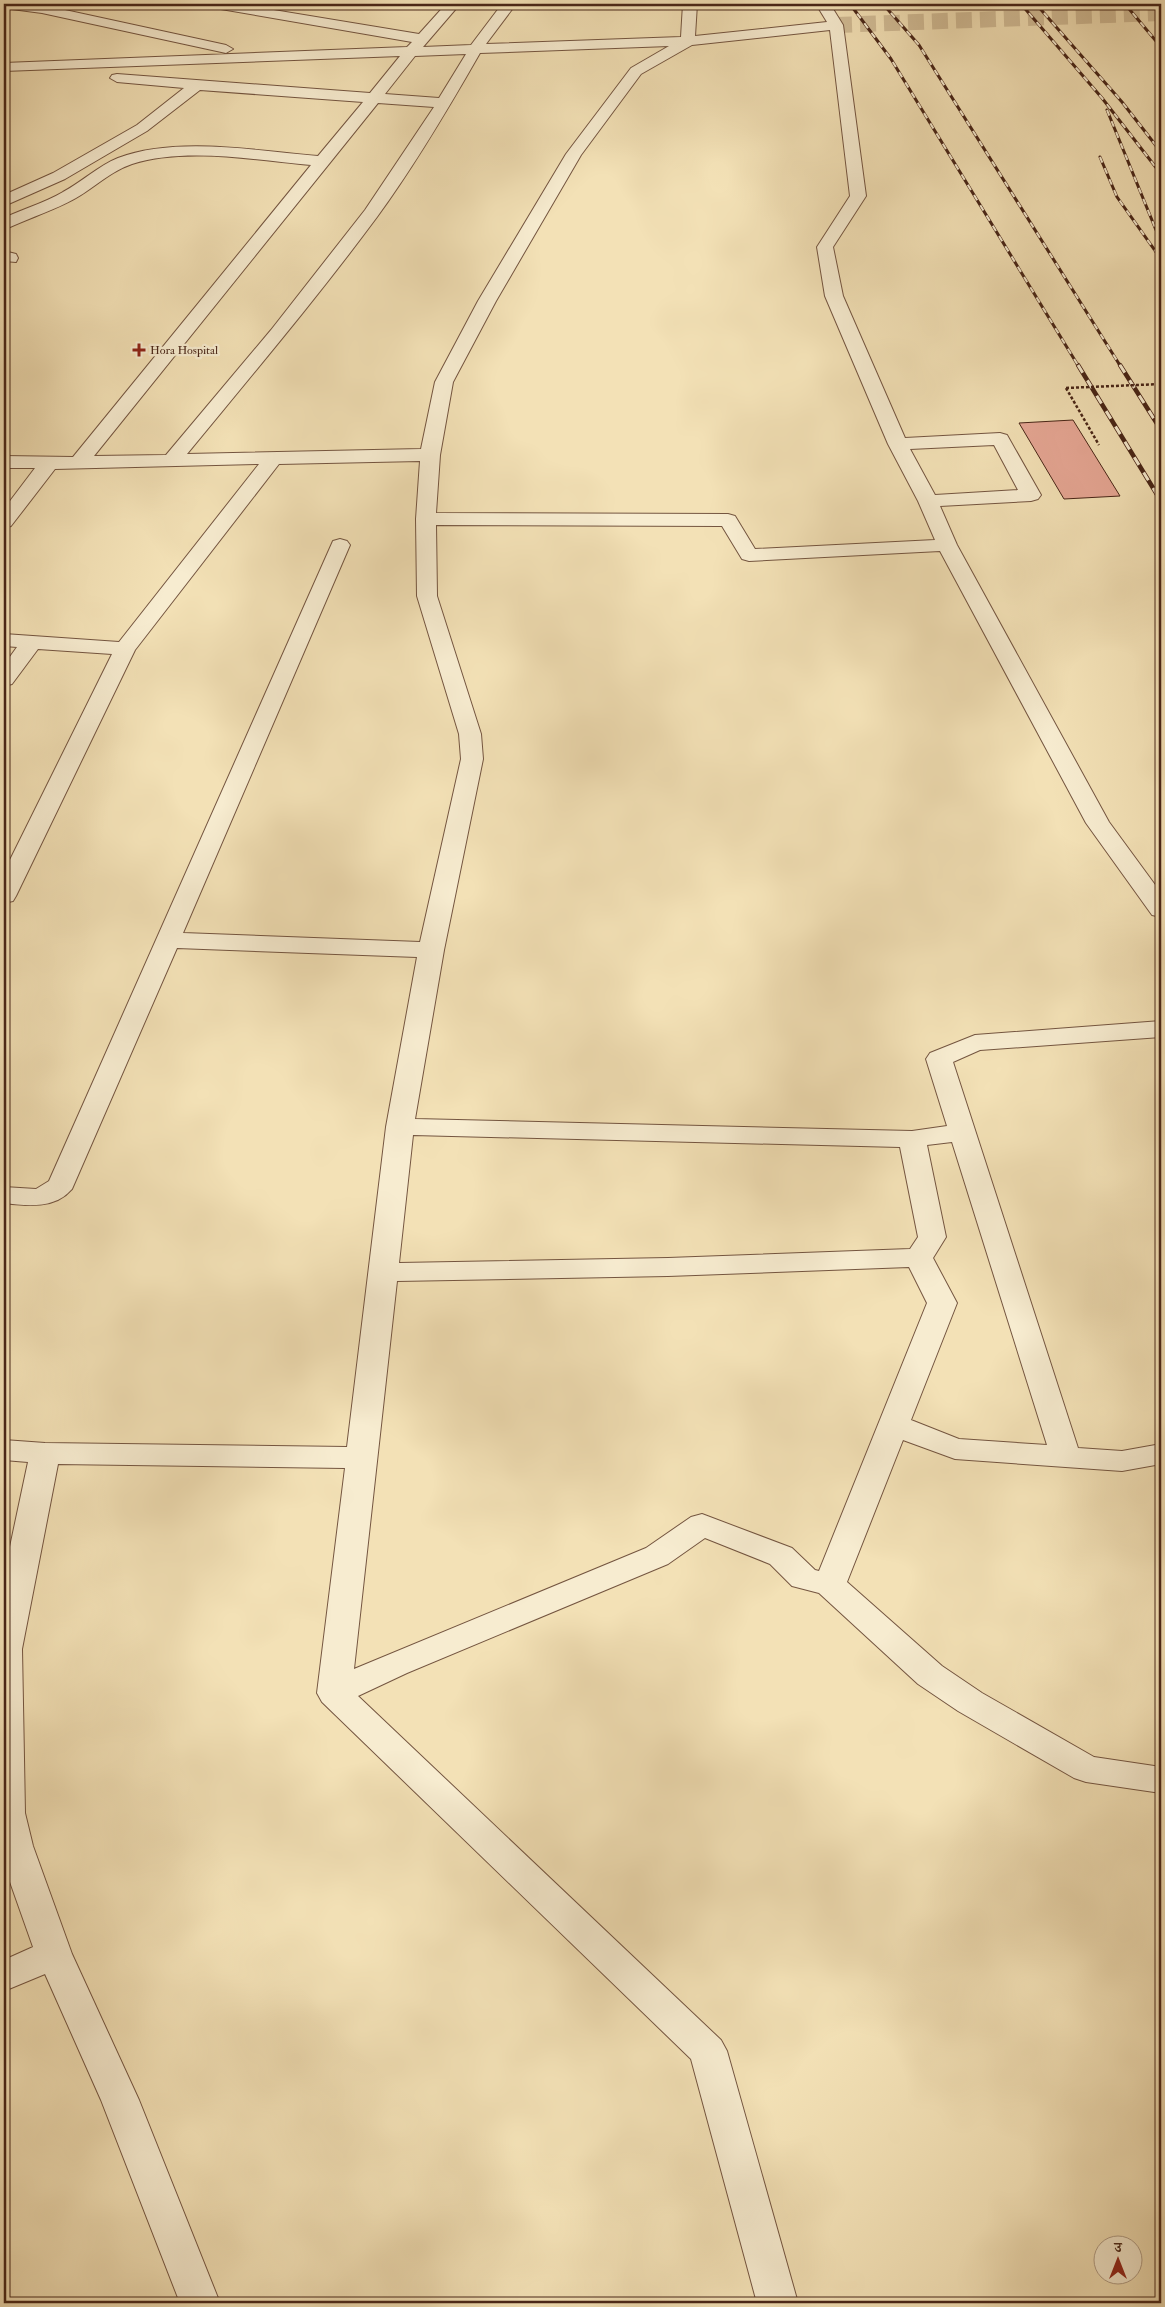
<svg xmlns="http://www.w3.org/2000/svg" width="1165" height="2307" font-family="'IM FELL Double Pica','Noto Serif Devanagari',serif">
  <style>
    .building { fill: #e6a795; stroke: #492618 }
    .lines { fill: none; stroke-linecap: round; stroke-linejoin: round }
    .minor-tunnel { stroke: #d1bc96; stroke-width: 16; stroke-dasharray: 16 8; stroke-linecap: butt }
    .minor-casing { stroke: #745540; stroke-width: 2 }
    .path { stroke: #492618; stroke-width: 2.5; stroke-dasharray: 3 2; stroke-linecap: butt }
    .minor { fill: #f7ecd0; fill-rule: evenodd }
    .rail-far1-casing { stroke: #492618; stroke-width: 3 }
    .rail-casing { stroke: #492618; stroke-width: 4.5 }
    .rail-far1 { stroke: #f7ecd0; stroke-width: 2; stroke-dasharray: 6; stroke-linecap: butt }
    .rail { stroke: #f7ecd0; stroke-width: 3; stroke-dasharray: 9; stroke-linecap: butt }
    .path-bridge { stroke: #492618; stroke-width: 2.5; stroke-dasharray: 3 2; stroke-linecap: butt }
    .poi-dot { fill: #8f2418; stroke: #f7ecd0; stroke-width: 2 }
    .labels { text-anchor: middle; stroke-width: 4.5; stroke-linejoin: round; paint-order: stroke }
    .far-poi-label { font-size: 12px; fill: #492618; stroke: #f7ecd0; text-anchor: start }
  </style>
  <rect width="100%" height="100%" fill="#f3e1b6"/>
  <filter id="stains"><feTurbulence type="fractalNoise" baseFrequency=".004" numOctaves="4"/><feColorMatrix values="0 0 0 0 .2 0 0 0 0 .09 0 0 0 0 .02 0 0 0 .5 -.17"/></filter>
  <radialGradient id="worn" r=".72"><stop offset=".6" stop-color="#630" stop-opacity="0"/><stop offset="1" stop-color="#630" stop-opacity=".3"/></radialGradient>
  <path class="building" d="M 1073,420 L 1120,496 L 1064,499 L 1019,423 Z"/>
  <g class="lines">
    <path class="minor-tunnel" d="M 836,25 L 1161,13"/>
    <g class="minor-casing">
      <path id="minor" d="M 4,4 L 42,5 L 226,45 L 233,49 L 226,53 L 42,13 L 4,8 Z
        M 208,4 L 238,4 L 419,34 L 446,4 L 460,4 L 423,47 L 471,45 L 502,4 L 516,4 L 486,44 L 681,37 L 683,4 L 697,4 L 695,36 L 827,22 L 816,4 L 830,4 L 843,25 L 866,196 L 833,247 L 843,296 L 905,438 L 1000,433 L 1007,435 L 1041,495 L 1038,499 L 1031,501 L 940,506 L 957,545 L 1109,822 L 1161,893 L 1161,917 L 1152,915 L 1086,823 L 940,551 L 749,561 L 742,559 L 722,526 L 436,525 L 437,596 L 481,734 L 483,759 L 444,950 L 415,1119 L 912,1131 L 947,1126 L 926,1059 L 930,1053 L 975,1035 L 1161,1021 L 1161,1037 L 980,1050 L 953,1062 L 1078,1448 L 1122,1451 L 1161,1444 L 1161,1464 L 1122,1471 L 955,1459 L 903,1440 L 847,1582 L 942,1666 L 982,1693 L 1094,1757 L 1161,1767 L 1161,1793 L 1086,1782 L 1074,1778 L 958,1711 L 918,1684 L 819,1593 L 792,1586 L 770,1564 L 705,1538 L 668,1564 L 407,1673 L 358,1696 L 721,2040 L 727,2051 L 798,2303 L 757,2303 L 691,2059 L 322,1702 L 317,1693 L 345,1468 L 58,1464 L 22,1649 L 25,1813 L 33,1846 L 72,1954 L 139,2100 L 220,2303 L 180,2303 L 101,2100 L 45,1974 L 4,1991 L 4,1960 L 33,1947 L 4,1865 L 4,1575 L 28,1462 L 4,1460 L 4,1440 L 45,1443 L 347,1447 L 386,1127 L 417,957 L 177,948 L 72,1189 C 55,1209 28,1206 4,1203 L 4,1187 L 36,1189 L 49,1181 L 333,541 L 340,539 L 347,541 L 350,545 L 183,933 L 420,942 L 461,759 L 459,734 L 417,596 L 416,519 L 420,461 L 279,464 L 135,650 L 16,896 L 13,901 L 4,903 L 4,872 L 112,654 L 38,649 L 12,684 L 4,686 L 4,665 L 17,647 L 4,646 L 4,634 L 119,642 L 259,464 L 55,469 L 11,526 L 4,528 L 4,509 L 35,468 L 4,468 L 4,456 L 73,457 L 311,165 C 256,160 185,147 132,164 C 111,171 95,187 76,198 C 55,210 32,217 10,227 L 4,229 L 4,218 C 23,209 44,203 63,192 C 82,182 98,166 118,158 C 177,136 257,151 318,156 L 363,102 L 200,90 L 147,131 L 65,179 L 4,206 L 4,195 L 53,173 L 137,125 L 184,88 L 117,82 L 110,78 L 112,75 L 117,74 L 370,93 L 400,56 L 4,71 L 4,63 L 407,47 L 412,42 L 215,8 ZM 830,30 L 850,196 L 817,247 L 825,296 L 888,444 L 918,501 L 935,540 L 755,549 L 735,516 L 728,514 L 436,513 L 440,455 L 453,382 L 496,301 L 581,155 L 641,74 L 692,45 ZM 669,46 L 631,68 L 566,154 L 478,301 L 435,382 L 421,449 L 187,454 C 251,376 317,298 377,217 C 415,165 448,109 480,53 ZM 466,54 L 439,98 L 385,94 L 415,56 ZM 378,103 L 434,107 L 365,210 L 271,330 L 166,455 L 94,456 ZM 994,445 L 1018,490 L 935,495 L 910,449 ZM 413,1135 L 900,1147 L 918,1237 L 910,1249 L 668,1258 L 399,1263 ZM 952,1142 L 1047,1445 L 959,1439 L 911,1420 L 957,1303 L 933,1258 L 946,1237 L 927,1145 ZM 909,1267 L 927,1303 L 819,1571 L 815,1570 L 792,1548 L 702,1514 L 691,1517 L 646,1548 L 354,1669 L 397,1281 L 668,1276 Z
        M 4,251 L 16,254 L 18,258 L 16,262 L 4,261 Z"/>
    </g>
    <path class="path" d="M 1066,388 L 1099,445"/>
    <use href="#minor" class="minor"/>
    <g class="rail-far1-casing">
      <path id="rail-far1" d="M 850,4 L 891,59 L 1079,367
        M 883,4 L 919,45 L 1121,367
        M 1021,4 L 1102,98 L 1161,174
        M 1036,4 L 1122,102 L 1161,152
        M 1125,4 L 1161,47
        M 1107,110 L 1156,230
        M 1100,157 L 1117,197 L 1161,259"/>
    </g>
    <g class="rail-casing">
      <path id="rail" d="M 1078,365 L 1161,501
        M 1120,365 L 1161,430"/>
    </g>
    <use href="#rail-far1" class="rail-far1"/>
    <use href="#rail" class="rail"/>
    <path class="path-bridge" d="M 1066,388 L 1161,384"/>
  </g>
  <path class="poi-dot" d="M136.5 342.5h5v5h5v5h-5v5h-5v-5h-5v-5h5z"/>
  <g class="labels">
    <g class="far-poi-label">
      <text x="150" y="354">Hora Hospital</text>
    </g>
  </g>
  <rect width="1165" height="2307" fill="none" stroke="#f3e1b6" stroke-width="20"/>
  <rect x="5" y="5" width="1155" height="2297" fill="none" stroke="#492618" stroke-width="2.5"/>
  <rect x="10" y="10" width="1145" height="2287" fill="none" stroke="#492618"/>
  <g transform="translate(1118 2260)"><circle r="24" fill="#f7ecd0" stroke="#b19d86"/>
  <path d="M0-4L9 19L0 12L-9 19Z" fill="#8f2418"/>
  <text y="-8" font-size="14" font-weight="bold" text-anchor="middle" fill="#492618">उ</text>
  </g>
  <rect width="100%" height="100%" filter="url(#stains)"/>
  <rect width="100%" height="100%" fill="url(#worn)"/>
</svg>
